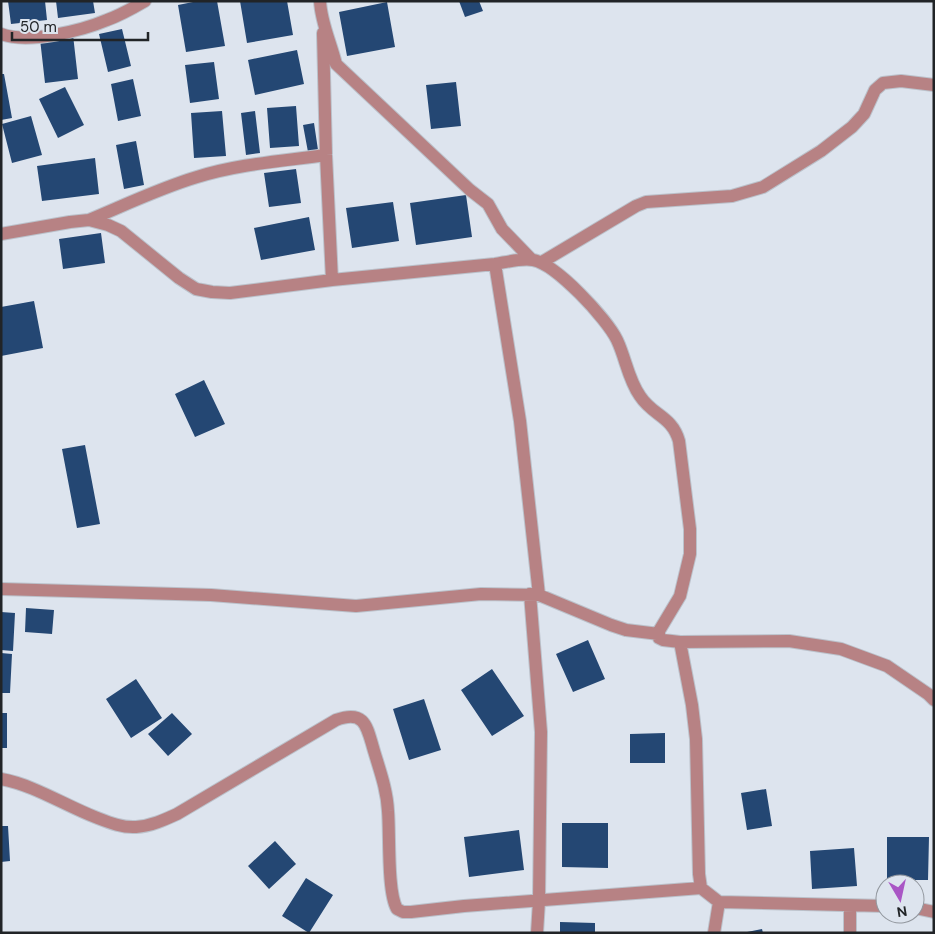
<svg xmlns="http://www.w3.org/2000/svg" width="935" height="934" font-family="'DM Sans',sans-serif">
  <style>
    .building { fill: #244773 }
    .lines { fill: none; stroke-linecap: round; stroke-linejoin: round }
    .street-casing { stroke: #bbc1ca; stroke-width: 14 }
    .street { stroke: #b78284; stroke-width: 12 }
  </style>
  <rect width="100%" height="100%" fill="#dde4ee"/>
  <path class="building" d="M 8,1 L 45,1 L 47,20 L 11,24 Z
    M 56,1 L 93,1 L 95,13 L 58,18 Z
    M 198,1 L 217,1 L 225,46 L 186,52 L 178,5 Z
    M 240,1 L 287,1 L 293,35 L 247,43 Z
    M 459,1 L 479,1 L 483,11 L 465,17 Z
    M 387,2 L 395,47 L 347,56 L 339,12 Z
    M 122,29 L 131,66 L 108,72 L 99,34 Z
    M 73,35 L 78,79 L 45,83 L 40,39 Z
    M 297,50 L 304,84 L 255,95 L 248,60 Z
    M 214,62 L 219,99 L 190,103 L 185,65 Z
    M 1,74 L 4,74 L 12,118 L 1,120 Z
    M 133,79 L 141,116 L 118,121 L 111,84 Z
    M 456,82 L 461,126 L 431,129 L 426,85 Z
    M 65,87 L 84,125 L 58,138 L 39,99 Z
    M 296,106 L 299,146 L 270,148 L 267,108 Z
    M 222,111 L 226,156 L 194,158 L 191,113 Z
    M 255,111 L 260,153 L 246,155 L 241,113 Z
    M 31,116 L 42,155 L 12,163 L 2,124 Z
    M 314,123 L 318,150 L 308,152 L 303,125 Z
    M 136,141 L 144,185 L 124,189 L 116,145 Z
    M 95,158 L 99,194 L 42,201 L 37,166 Z
    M 296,169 L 301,203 L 269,207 L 264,173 Z
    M 466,195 L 472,237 L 416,245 L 410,203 Z
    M 393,202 L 399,241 L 352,248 L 346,208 Z
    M 309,217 L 315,250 L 261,260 L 254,228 Z
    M 101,233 L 105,263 L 63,269 L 59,239 Z
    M 34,301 L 43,348 L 1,356 L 1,307 Z
    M 204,380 L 225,424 L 195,437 L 175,394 Z
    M 85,445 L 100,524 L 77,528 L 62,449 Z
    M 26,608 L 54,610 L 52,634 L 25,632 Z
    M 1,612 L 15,613 L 13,651 L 1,650 Z
    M 588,640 L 605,679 L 573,692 L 556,654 Z
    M 1,653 L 12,654 L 10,693 L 1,693 Z
    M 492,669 L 524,716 L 492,736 L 461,690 Z
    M 136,679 L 162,718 L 131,738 L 106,699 Z
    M 424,699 L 441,750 L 409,760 L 393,709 Z
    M 1,713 L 7,713 L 7,748 L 1,748 Z
    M 172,713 L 192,734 L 168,756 L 148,734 Z
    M 665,733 L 665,763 L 630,763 L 630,734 Z
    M 766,789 L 772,826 L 747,830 L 741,793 Z
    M 562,823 L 608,823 L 608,868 L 562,867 Z
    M 1,826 L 8,826 L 10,861 L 1,862 Z
    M 519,830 L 524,870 L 469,877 L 464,837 Z
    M 887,837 L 929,837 L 928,880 L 887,880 Z
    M 275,841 L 296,864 L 269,889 L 248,866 Z
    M 854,848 L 857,886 L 812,889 L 810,851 Z
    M 306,878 L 333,895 L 309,933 L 282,916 Z
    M 560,922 L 595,923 L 595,933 L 560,933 Z
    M 762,929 L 763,933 L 747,933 L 747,932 Z"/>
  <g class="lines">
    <g class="street-casing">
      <path id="street" d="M 320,1 C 321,23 331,43 336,64 L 470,190 L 488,204 L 502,229 L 531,259
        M 323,33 L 326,155 L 332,280
        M 1,34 C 28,44 81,31 107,20 C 121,15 133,8 145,1
        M 89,220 C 125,205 160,188 197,177 C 238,164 283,161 326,155
        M 1,234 L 70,222 L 89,220 L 108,225 L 121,231 L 179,278 L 196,289 L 212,292 L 230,293 L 332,280 L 495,264 C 507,262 521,258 533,260 C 556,264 607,319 617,340 C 626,359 628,379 640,396 C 653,416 672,416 679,441 L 690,529 L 690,554 L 680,596 L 659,631 L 659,638 L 663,640 L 680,642 L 789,641 L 841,649 L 887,666 L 928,694 L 934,700
        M 542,262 L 636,206 L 646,202 L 732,196 L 763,187 L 821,151 L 852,127 L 864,114 L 875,90 L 883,83 L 901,81 L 934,85
        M 495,264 L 520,421 L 539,595
        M 1,589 L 211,595 L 356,606 L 481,594 L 539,595 L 611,625 L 626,630 L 659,634
        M 530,594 L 541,732 L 539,901 L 537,933
        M 680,642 L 692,705 L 696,739 L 699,874 L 701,888 L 719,902 L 885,906
        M 1,779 C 34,785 64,805 95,817 C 108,822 122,828 136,827 C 151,826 164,820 177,814 L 336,720 C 366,709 367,728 374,751 C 380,771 387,790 388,811 C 390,833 387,892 397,909 L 403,912 L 411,912 L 464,906 L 701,888
        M 850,906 L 850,933
        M 915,908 L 934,912
        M 714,933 L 719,902"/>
    </g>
    <use href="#street" class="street"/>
  </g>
  <rect width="935" height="934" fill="none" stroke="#212427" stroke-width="5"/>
  <g transform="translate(900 899) rotate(171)"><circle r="24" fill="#dde4ee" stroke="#92979e"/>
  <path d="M0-4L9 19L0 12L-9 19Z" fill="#a956c5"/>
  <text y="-8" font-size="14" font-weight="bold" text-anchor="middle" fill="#212427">N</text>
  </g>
  <path d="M12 32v8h136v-8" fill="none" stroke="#212427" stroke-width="2.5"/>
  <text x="20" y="32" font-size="15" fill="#212427" stroke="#dde4ee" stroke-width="4" paint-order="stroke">50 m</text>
</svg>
